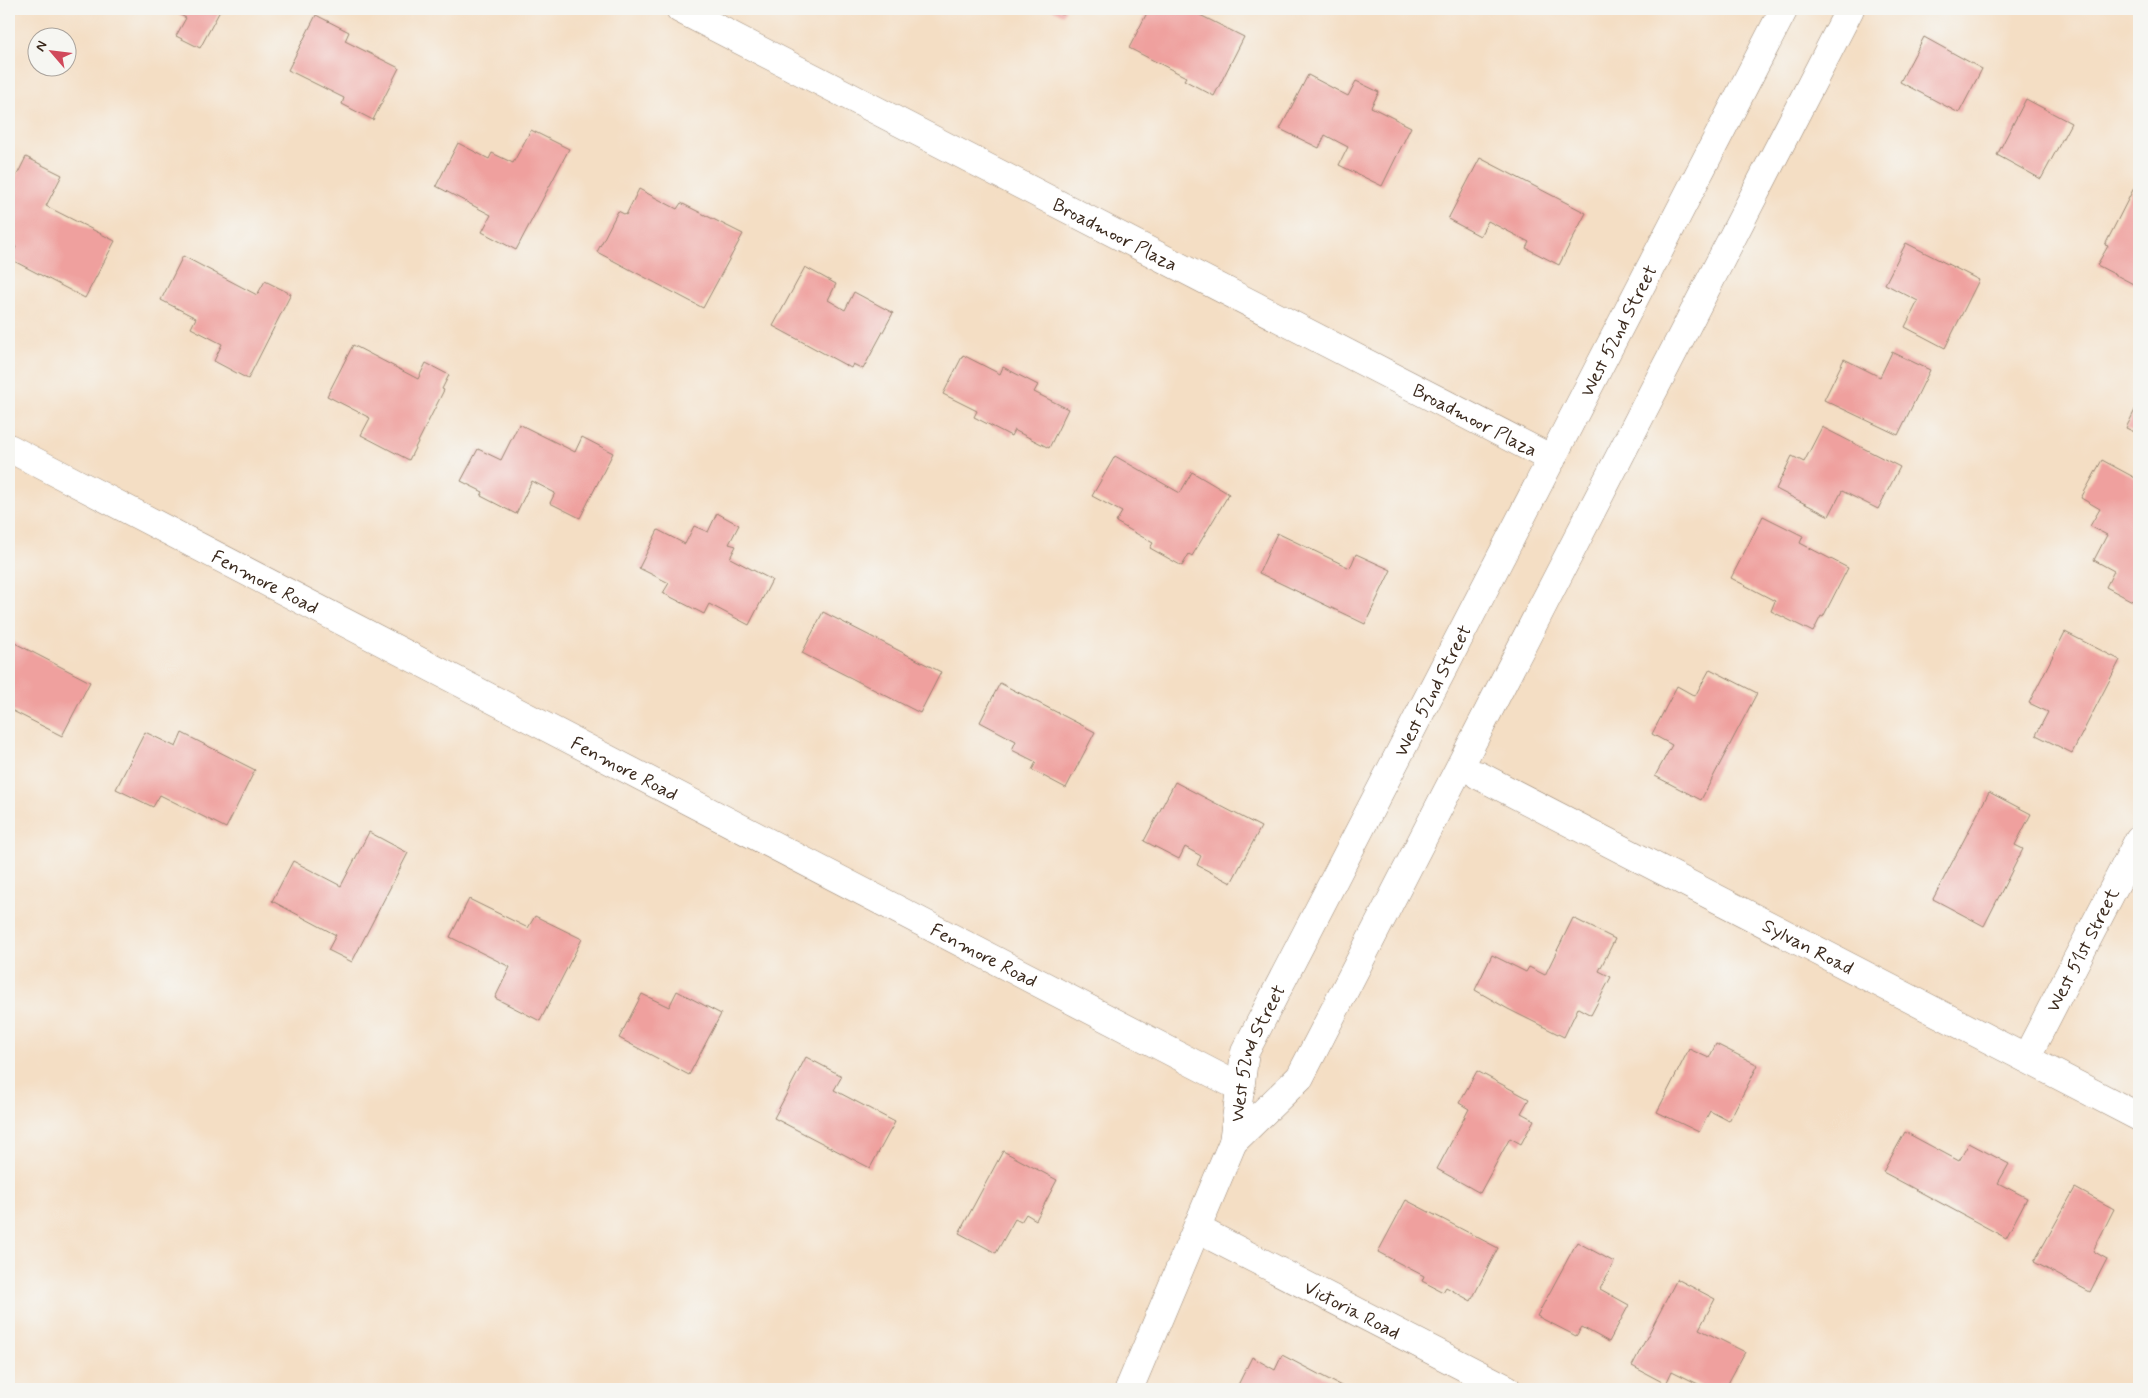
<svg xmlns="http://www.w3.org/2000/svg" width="2148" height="1398" font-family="Mynerve,sans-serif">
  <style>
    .building { fill: #efa09e }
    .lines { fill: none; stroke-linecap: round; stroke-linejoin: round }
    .minor-casing { stroke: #988471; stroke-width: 29 }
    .minor { stroke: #fff; stroke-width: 28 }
    .labels { text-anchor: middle; stroke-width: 5; stroke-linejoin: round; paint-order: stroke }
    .street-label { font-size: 19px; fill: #3b2a1e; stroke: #f6f6f2 }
  </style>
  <rect width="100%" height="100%" fill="#f6f6f2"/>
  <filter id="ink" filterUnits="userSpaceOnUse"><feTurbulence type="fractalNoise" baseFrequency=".02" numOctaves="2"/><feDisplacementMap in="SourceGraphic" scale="10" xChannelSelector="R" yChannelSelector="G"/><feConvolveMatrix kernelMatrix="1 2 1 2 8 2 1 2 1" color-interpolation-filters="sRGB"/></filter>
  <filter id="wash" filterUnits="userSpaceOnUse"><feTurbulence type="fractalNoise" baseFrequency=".0096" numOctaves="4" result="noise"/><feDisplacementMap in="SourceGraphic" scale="20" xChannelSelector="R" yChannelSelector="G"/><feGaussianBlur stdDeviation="1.12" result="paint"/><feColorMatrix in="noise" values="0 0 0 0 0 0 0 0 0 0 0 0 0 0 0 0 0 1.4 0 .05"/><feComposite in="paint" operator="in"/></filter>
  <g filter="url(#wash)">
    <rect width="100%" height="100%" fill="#f4dec4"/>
    <g id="blocks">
      <path class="building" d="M 169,9 L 221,9 L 200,48 L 176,36 L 186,18 Z
        M 1051,9 L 1066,9 L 1063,15 Z
        M 1149,9 L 1188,9 L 1244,37 L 1214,96 L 1184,80 L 1186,77 L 1129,48 Z
        M 316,15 L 349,32 L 345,41 L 399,68 L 373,120 L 342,104 L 344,98 L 288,70 Z
        M 1924,37 L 1982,69 L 1959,113 L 1900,82 Z
        M 1308,75 L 1348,96 L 1356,81 L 1379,92 L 1371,107 L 1411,127 L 1382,186 L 1339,165 L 1348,147 L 1325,135 L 1319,148 L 1280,129 Z
        M 2026,99 L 2071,123 L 2041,179 L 1997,155 Z
        M 531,130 L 569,149 L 516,250 L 482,232 L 491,215 L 436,186 L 458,143 L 489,159 L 492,153 L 513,163 Z
        M 26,157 L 62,175 L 46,206 L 115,241 L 85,298 L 10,259 L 16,247 L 9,243 L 9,191 Z
        M 1480,158 L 1586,213 L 1559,265 L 1526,248 L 1529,242 L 1488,221 L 1480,236 L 1448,219 Z
        M 2139,178 L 2139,282 L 2137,286 L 2097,265 L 2108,246 L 2105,245 Z
        M 639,189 L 677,209 L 681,203 L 743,234 L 703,308 L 597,252 L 618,211 L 626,215 Z
        M 1906,243 L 1979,280 L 1945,348 L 1905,327 L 1918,301 L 1885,284 Z
        M 183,256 L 257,295 L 265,281 L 291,294 L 248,379 L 214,361 L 222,344 L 191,328 L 196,318 L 161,300 Z
        M 805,267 L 836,284 L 828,300 L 845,310 L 854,292 L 893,313 L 863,369 L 853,364 L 851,368 L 773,326 Z
        M 353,345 L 418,379 L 426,363 L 449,375 L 442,389 L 444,390 L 409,460 L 361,435 L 370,418 L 327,396 Z
        M 1892,352 L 1930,370 L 1898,435 L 1824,400 L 1844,359 L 1880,377 Z
        M 963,355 L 1000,374 L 1003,367 L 1038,385 L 1034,392 L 1068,409 L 1049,448 L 1014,430 L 1011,436 L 974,417 L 977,411 L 943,394 Z
        M 2139,402 L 2139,434 L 2126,428 Z
        M 519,424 L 575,452 L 582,437 L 613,453 L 580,518 L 550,503 L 555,493 L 532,481 L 516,514 L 481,496 L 483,492 L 461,481 L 478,449 L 501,460 Z
        M 1822,427 L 1900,467 L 1878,509 L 1842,491 L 1829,516 L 1776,489 L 1792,456 L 1804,462 Z
        M 1115,456 L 1180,493 L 1192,472 L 1229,494 L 1192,556 L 1189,554 L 1182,566 L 1150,548 L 1153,543 L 1116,522 L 1122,512 L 1092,496 Z
        M 2102,460 L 2139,480 L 2139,598 L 2136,603 L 2106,587 L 2114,571 L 2094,560 L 2107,535 L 2090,526 L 2100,509 L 2081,498 Z
        M 717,513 L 739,525 L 729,544 L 736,546 L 730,558 L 772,580 L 749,625 L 709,604 L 704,614 L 663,593 L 669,583 L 639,568 L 658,530 L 685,544 L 694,526 L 708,532 Z
        M 1763,516 L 1803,536 L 1800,543 L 1848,568 L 1823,617 L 1821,616 L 1813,632 L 1771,611 L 1775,601 L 1731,578 Z
        M 1277,533 L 1350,568 L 1356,554 L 1391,570 L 1365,624 L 1259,573 Z
        M 823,612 L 941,672 L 920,713 L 802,653 Z
        M 2065,632 L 2120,660 L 2072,753 L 2036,735 L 2048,712 L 2029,703 Z
        M 9,640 L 90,682 L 62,736 L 9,709 Z
        M 1710,669 L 1757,693 L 1701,800 L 1655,776 L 1672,745 L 1652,734 L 1677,686 L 1695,696 Z
        M 1000,683 L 1095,732 L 1066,788 L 1032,770 L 1036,762 L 1012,750 L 1016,741 L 980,722 Z
        M 145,732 L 176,747 L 182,733 L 255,770 L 226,828 L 160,795 L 153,807 L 116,789 Z
        M 1175,782 L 1261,827 L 1231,883 L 1197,865 L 1201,856 L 1185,847 L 1179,859 L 1144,841 Z
        M 1989,792 L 2031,814 L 2015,845 L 2023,849 L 1984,926 L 1933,899 Z
        M 369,832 L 408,853 L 352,962 L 328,950 L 336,935 L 272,901 L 293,861 L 341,886 Z
        M 469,899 L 528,928 L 535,916 L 582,939 L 540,1021 L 495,998 L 510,967 L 450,937 Z
        M 1573,918 L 1615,939 L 1599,971 L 1611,977 L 1591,1015 L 1578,1008 L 1564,1037 L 1508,1009 L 1475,990 L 1492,955 L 1526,972 L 1529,967 L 1545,975 Z
        M 677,991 L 721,1014 L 689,1075 L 619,1038 L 642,994 L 669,1007 Z
        M 1716,1044 L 1758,1065 L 1729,1121 L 1710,1111 L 1699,1132 L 1657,1112 L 1689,1049 L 1709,1058 Z
        M 806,1057 L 842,1076 L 834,1090 L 895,1122 L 870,1168 L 774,1118 Z
        M 1477,1071 L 1529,1099 L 1521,1113 L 1534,1120 L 1521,1144 L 1510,1138 L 1480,1193 L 1437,1169 L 1469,1109 L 1459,1103 Z
        M 1905,1132 L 1959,1161 L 1969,1143 L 2009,1164 L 1998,1183 L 2027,1198 L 2006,1238 L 1883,1172 Z
        M 1003,1151 L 1057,1180 L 1036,1220 L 1026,1214 L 1021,1222 L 1015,1219 L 996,1253 L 959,1233 Z
        M 2075,1188 L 2114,1209 L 2093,1251 L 2107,1259 L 2090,1292 L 2034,1262 Z
        M 1406,1200 L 1498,1248 L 1471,1301 L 1446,1287 L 1443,1292 L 1422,1281 L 1424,1276 L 1378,1252 Z
        M 1577,1242 L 1614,1262 L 1600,1289 L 1629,1305 L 1609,1342 L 1582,1327 L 1576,1336 L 1537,1316 Z
        M 1677,1279 L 1715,1299 L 1699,1329 L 1745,1352 L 1725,1389 L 1708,1389 L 1672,1371 L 1666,1384 L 1632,1366 Z
        M 1282,1355 L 1347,1389 L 1236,1389 L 1252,1357 L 1275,1370 Z"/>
    </g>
  </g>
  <g filter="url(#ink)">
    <use href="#blocks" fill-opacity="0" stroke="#988471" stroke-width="1"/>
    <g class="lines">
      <g class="minor-casing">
        <g id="minor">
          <path id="s1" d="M 680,9 L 1552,459"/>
          <path id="s2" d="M 9,448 L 1241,1088"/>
          <path id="s3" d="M 1478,775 L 2139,1117"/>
          <path id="s4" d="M 2026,1058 L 2139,839"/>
          <path d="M 1233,1142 L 1300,1077 L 1850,9"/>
          <path id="s5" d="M 1197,1229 L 1507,1389"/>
          <path id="s6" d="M 1129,1389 L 1233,1142 L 1245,1052 L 1784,9"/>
        </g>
      </g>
      <use href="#minor" class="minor"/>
    </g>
  </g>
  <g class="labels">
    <g class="street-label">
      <text dy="7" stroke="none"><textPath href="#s1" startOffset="490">Broadmoor Plaza</textPath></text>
      <text dy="7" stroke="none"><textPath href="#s6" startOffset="1171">West 52nd Street</textPath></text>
      <text dy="7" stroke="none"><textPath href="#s1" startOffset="895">Broadmoor Plaza</textPath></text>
      <text dy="7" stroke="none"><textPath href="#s2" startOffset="289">Fenmore Road</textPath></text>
      <text dy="7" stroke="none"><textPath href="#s6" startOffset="766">West 52nd Street</textPath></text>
      <text dy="7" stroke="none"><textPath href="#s2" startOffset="694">Fenmore Road</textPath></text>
      <text dy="7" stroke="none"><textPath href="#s3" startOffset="372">Sylvan Road</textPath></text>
      <text dy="7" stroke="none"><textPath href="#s4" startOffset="122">West 51st Street</textPath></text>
      <text dy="7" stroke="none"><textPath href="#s2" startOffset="1099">Fenmore Road</textPath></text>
      <text dy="7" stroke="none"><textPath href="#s6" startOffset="361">West 52nd Street</textPath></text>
      <text dy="7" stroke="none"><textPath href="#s5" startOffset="175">Victoria Road</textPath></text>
    </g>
  </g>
  <rect width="2148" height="1398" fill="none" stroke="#f6f6f2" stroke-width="30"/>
  <g transform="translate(52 52) rotate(298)"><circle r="24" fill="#f6f6f2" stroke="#aba49d"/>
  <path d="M0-4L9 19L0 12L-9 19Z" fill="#d1495b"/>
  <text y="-8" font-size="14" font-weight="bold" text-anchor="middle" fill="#3b2a1e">N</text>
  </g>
</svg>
